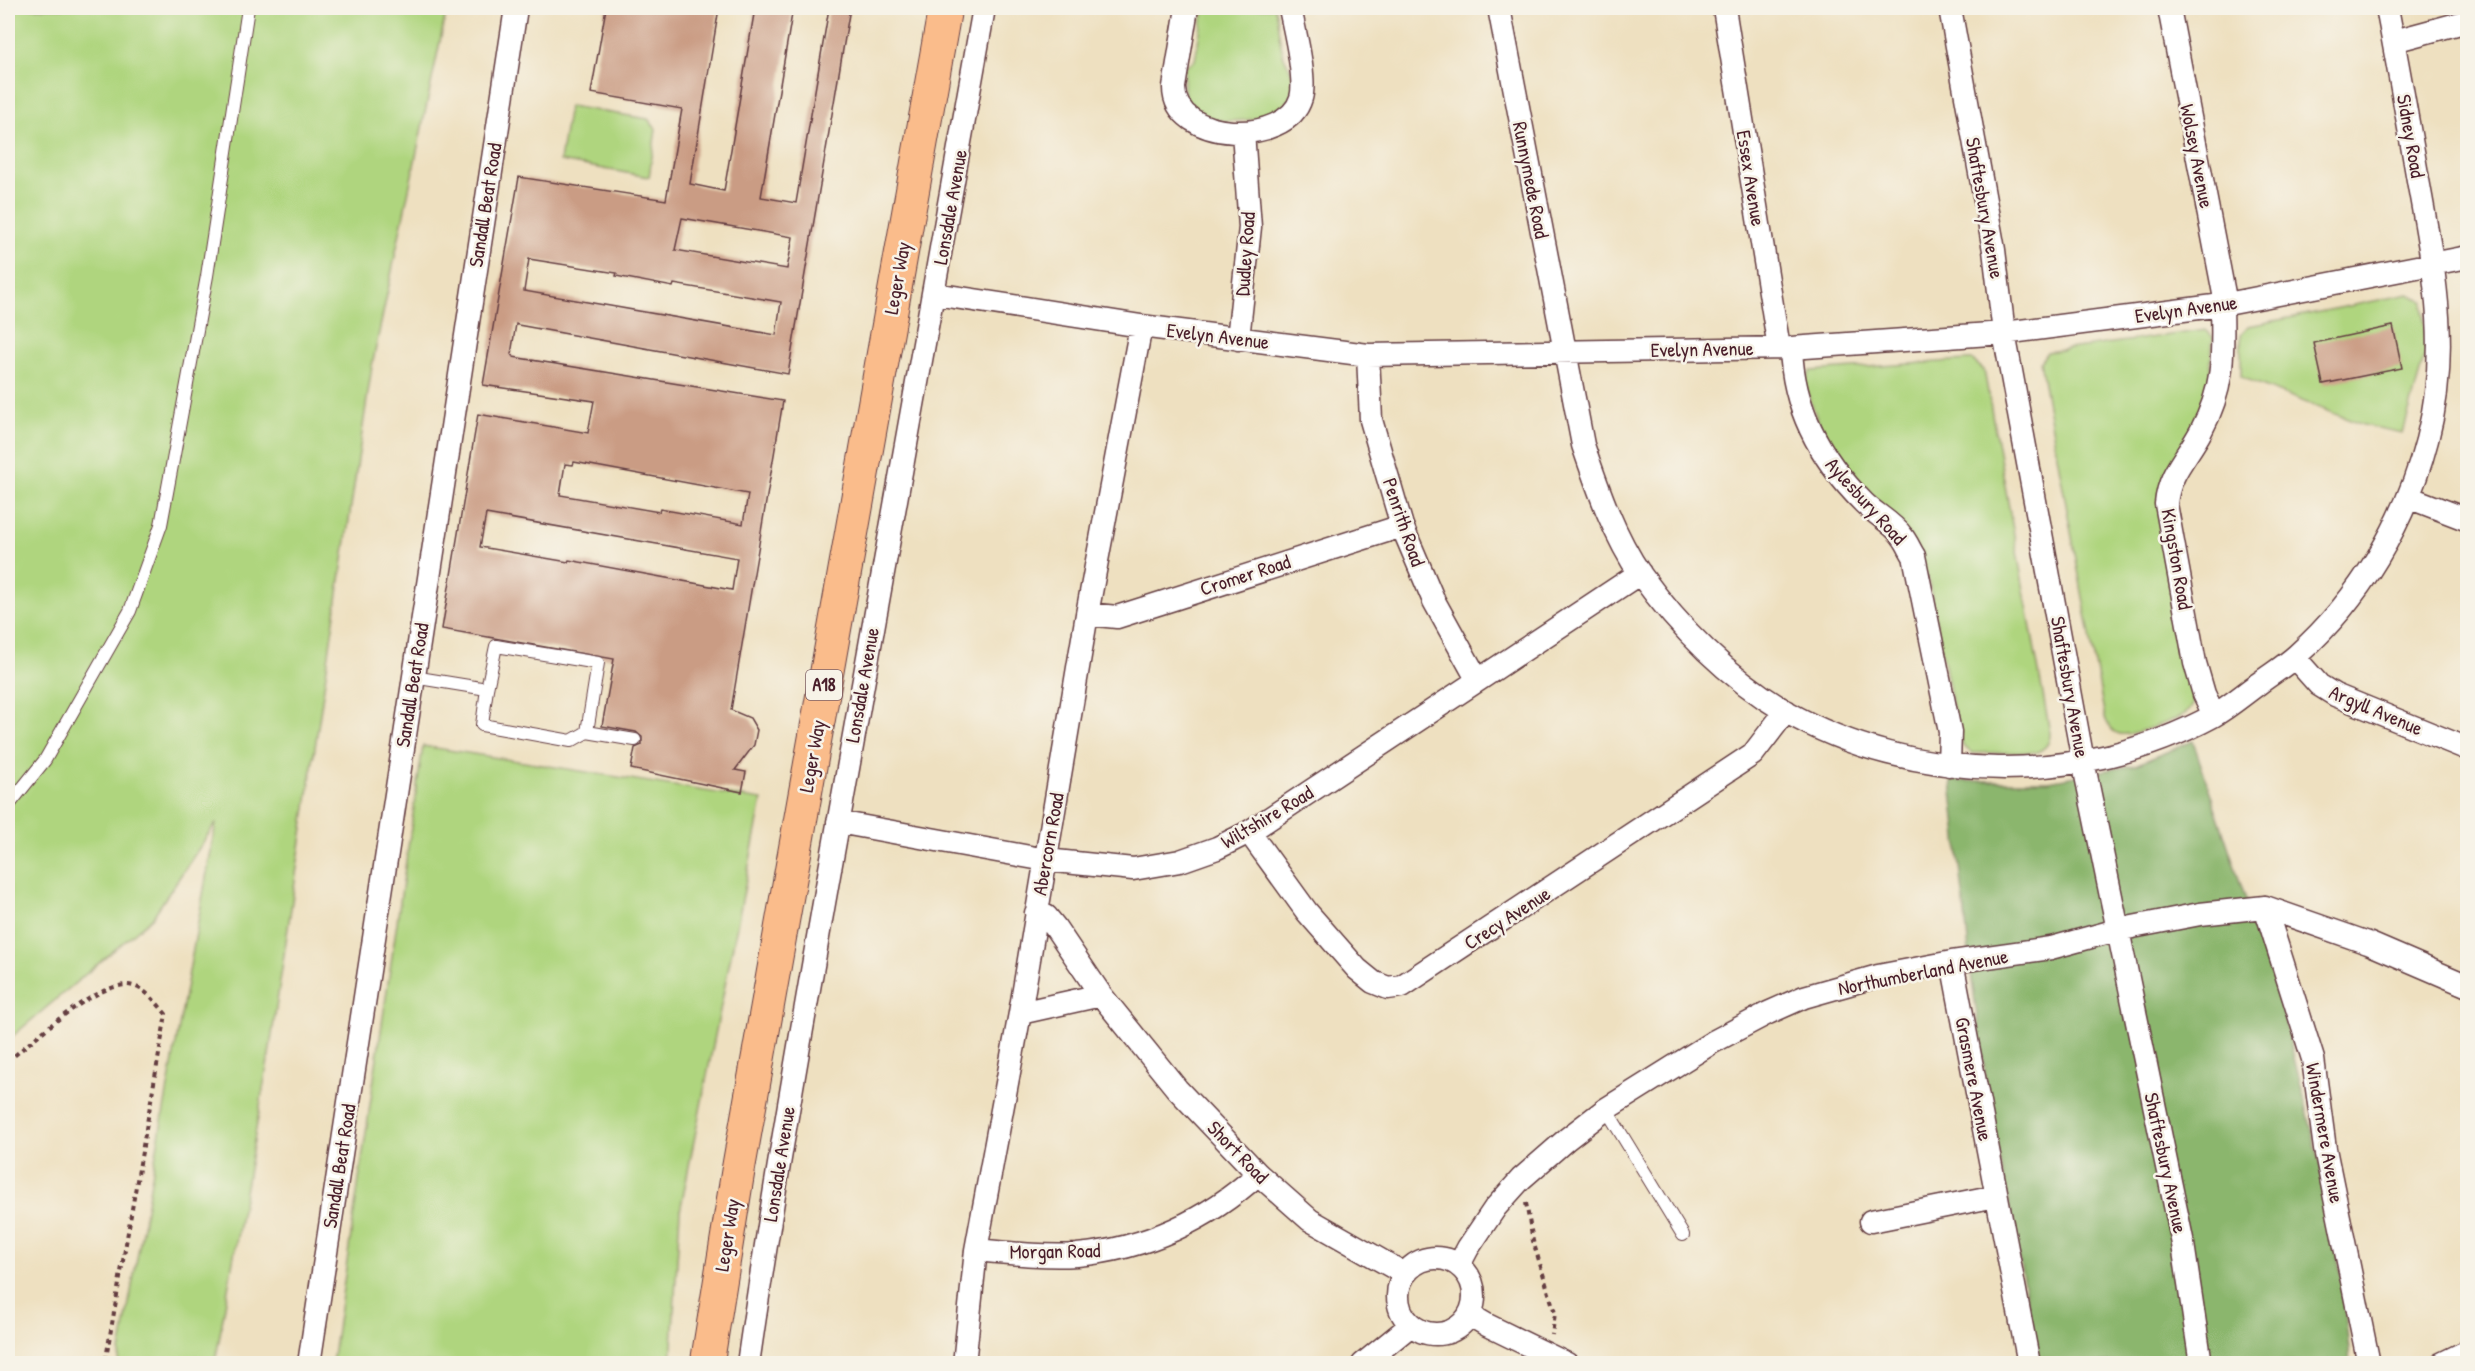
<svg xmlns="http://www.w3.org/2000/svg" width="2475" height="1371" font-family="'Patrick Hand',sans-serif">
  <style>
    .green { fill: #afd57e; stroke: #7c7a54; stroke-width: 1.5 }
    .forest { fill: #8bb66d; stroke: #6a6a4c; stroke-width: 1.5 }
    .building { fill: #ca9c84; fill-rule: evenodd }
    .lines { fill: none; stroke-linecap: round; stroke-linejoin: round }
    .service-casing { stroke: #633c41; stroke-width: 14 }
    .minor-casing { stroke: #633c41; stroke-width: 25 }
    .trunk-casing { stroke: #633c41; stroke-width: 35 }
    .path { stroke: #633c41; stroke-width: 4; stroke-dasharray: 4.5 4.5; stroke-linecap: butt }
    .service { stroke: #fff; stroke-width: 12 }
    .minor { stroke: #fff; stroke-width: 22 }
    .trunk { stroke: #fabc8b; stroke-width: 33 }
    .labels { text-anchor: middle; stroke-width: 5; stroke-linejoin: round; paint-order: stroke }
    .shield { fill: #f7f3e8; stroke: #7e5f64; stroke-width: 1.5 }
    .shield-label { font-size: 18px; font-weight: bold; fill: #4a1f2b }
    .street-label { font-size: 20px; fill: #4a1f2b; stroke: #f7f3e8 }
  </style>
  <rect width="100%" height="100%" fill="#f7f3e8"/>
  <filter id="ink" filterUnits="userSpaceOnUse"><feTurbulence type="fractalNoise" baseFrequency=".0167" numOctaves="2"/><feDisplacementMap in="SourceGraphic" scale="12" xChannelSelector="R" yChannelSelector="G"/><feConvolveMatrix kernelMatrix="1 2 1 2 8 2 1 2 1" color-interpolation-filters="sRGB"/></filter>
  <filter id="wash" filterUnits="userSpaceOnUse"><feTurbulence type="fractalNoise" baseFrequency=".008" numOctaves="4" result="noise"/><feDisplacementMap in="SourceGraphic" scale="24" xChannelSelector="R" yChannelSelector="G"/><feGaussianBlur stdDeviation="1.35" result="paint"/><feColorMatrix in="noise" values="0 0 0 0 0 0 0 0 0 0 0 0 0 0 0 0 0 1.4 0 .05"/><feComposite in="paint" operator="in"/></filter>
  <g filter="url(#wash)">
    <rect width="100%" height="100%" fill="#eee0c0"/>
    <path class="green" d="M 8,8 L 447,8 L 372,366 L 269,1055 L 215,1363 L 118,1363 L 216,823 L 152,918 L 8,1040 Z
      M 1204,8 L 1275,8 C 1278,23 1279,42 1284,57 C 1288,67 1296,75 1294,87 C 1290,124 1213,129 1193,110 C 1181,99 1184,81 1185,67 L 1195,60 Z
      M 569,106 L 648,119 L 656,129 L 649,177 L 560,161 Z
      M 2409,294 L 2423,301 L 2426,351 L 2403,433 L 2363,425 L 2241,377 L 2241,335 L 2249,326 Z
      M 2206,330 L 2213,337 L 2208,399 L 2166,475 L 2194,696 C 2193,703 2192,709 2186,713 C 2178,719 2129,737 2120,734 C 2111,732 2108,725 2105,718 L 2040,362 L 2047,352 Z
      M 1967,360 L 1972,360 L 1984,370 L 2050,733 C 2050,743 2046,748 2037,752 L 1972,753 L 1963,746 L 1958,733 L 1928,578 L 1876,500 L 1843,468 L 1828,447 L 1804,384 L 1811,371 Z
      M 423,746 L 762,800 L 680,1211 L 671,1363 L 332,1363 Z"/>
    <path class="forest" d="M 2193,741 L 2281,1005 L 2318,1155 L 2343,1286 L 2350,1363 L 2039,1363 L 1988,1095 L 1972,980 L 1951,781 L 2049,781 L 2135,765 Z"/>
    <g id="blocks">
      <path class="building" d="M 606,8 L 719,8 L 690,184 L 724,191 L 755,8 L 793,8 L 761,197 L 796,203 L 829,8 L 850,8 L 788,374 L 518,325 L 516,324 L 511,354 L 513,357 L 783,401 L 731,710 L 750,718 L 757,730 L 754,745 L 735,770 L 746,772 L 742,792 L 631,769 L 635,748 L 642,745 L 642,737 L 636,732 L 602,726 L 614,659 L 442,629 L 478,414 L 588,433 L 594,401 L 483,385 L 519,177 L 666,200 L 682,109 L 591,93 ZM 682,218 L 793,237 L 787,269 L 675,250 ZM 529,259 L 617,273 L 616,276 L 673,287 L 674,284 L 781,302 L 776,335 L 524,291 ZM 574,462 L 748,494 L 743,524 L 660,509 L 659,512 L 560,495 L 565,464 L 573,465 ZM 486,514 L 737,558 L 732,590 L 569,560 L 568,562 L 480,547 Z
        M 2393,326 L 2402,368 L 2323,384 L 2314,343 Z"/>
    </g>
  </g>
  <g filter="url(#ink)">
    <use href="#blocks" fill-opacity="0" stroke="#633c41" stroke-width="1.5"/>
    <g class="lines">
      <g class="service-casing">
        <path id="service" d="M 413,677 L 487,689 L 482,725 L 571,741 L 587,732 L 635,740
          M 487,689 L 496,646 L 598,663 L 587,732
          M 8,806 L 45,760 L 130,611 L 161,525 L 207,276 L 248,8
          M 1606,1109 L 1683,1235"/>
      </g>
      <g class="minor-casing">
        <path id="minor" d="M 1187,8 L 1174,87 C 1173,143 1287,147 1301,98 C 1307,78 1294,29 1290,8
          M 1499,8 L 1583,445 C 1598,489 1614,536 1641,575 C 1679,628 1729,678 1785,711 C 1914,785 2082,787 2213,716 C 2229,707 2244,694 2258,684 C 2271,674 2285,666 2297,655 C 2360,599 2406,522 2427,440 C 2451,349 2434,270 2418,180 C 2408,122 2398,65 2387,8
          M 1724,8 L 1779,348
          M 1950,8 L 1994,250 L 2004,333 L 2083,761 L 2183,1244 L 2201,1364
          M 2169,8 L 2226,304
          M 2394,41 L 2468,21
          M 935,294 L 1141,326 L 1368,355 L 1791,348 L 2004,333 L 2222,305 L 2468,257
          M 1238,339 L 1250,227 L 1243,132
          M 1791,348 C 1793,409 1821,460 1864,503 C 1875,514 1893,523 1902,536 C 1907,542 1910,550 1914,556 L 1950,732 L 1949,765
          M 1368,355 L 1371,420 L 1402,526 L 1434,601 L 1477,679
          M 2408,497 L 2468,520
          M 1087,614 L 1117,617 L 1402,526
          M 2295,658 L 2319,685 L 2335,695 L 2468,749
          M 2214,715 L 2204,694 L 2195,663 L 2166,504 C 2169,472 2187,458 2201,431 C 2225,386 2223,354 2222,305
          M 838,822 L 1046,860 L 1133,869 L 1180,861 L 1217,848 L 1249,832 L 1640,573
          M 1249,832 L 1307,912 L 1357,969 L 1373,982 L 1388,988 L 1402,986 L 1753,754 L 1786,711
          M 2265,907 L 2313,1059 L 2325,1149 L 2369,1364
          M 1036,913 L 1046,916 L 1055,927 L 1101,995 L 1177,1089 L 1258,1174 L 1310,1220 L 1405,1274
          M 1952,962 L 2029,1364
          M 1020,1013 L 1101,995
          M 1871,1221 L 1996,1196
          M 976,1250 C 1009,1253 1043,1257 1077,1255 C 1145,1249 1208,1220 1258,1174
          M1398 1296a38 38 0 1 1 76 0a38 38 0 1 1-76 0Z
          M 1459,1265 L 1468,1248 L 1495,1208 L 1521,1179 L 1567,1139 L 1606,1109 L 1713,1042 L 1768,1013 L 1804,997 L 1878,976 L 1952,962 L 2051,948 L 2117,930 L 2200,914 L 2265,907 L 2368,943 L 2468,986
          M 1470,1315 L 1487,1325 L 1567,1364
          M 309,1364 L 516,8
          M 748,1364 C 771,1204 799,1045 827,886 C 878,593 934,301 984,8
          M 964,1364 L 976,1250 L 1020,1013 L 1087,614 L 1141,326
          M 1363,1364 L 1411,1325
          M 2441,1364 L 2468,1351"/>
      </g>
      <g class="trunk-casing">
        <path id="trunk" d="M 707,1364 L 738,1171 L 945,8"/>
      </g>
      <path class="path" d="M 8,1061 C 36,1038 90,987 126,985 C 143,985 156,1002 166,1014 L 105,1364
        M 1526,1203 L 1533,1241 L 1555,1313 L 1552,1335"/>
      <use href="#service" class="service"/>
      <use href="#minor" class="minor"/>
      <use href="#trunk" class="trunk"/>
    </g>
  </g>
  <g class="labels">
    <rect class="shield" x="806" y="670" width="36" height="30" rx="4.5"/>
    <g class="shield-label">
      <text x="824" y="691">A18</text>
    </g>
    <g class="street-label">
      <text transform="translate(2411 136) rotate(80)" y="7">Sidney Road</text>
      <text transform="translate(2197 156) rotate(79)" y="7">Wolsey Avenue</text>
      <text transform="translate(1751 178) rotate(81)" y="7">Essex Avenue</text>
      <text transform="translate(1531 180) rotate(79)" y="7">Runnymede Road</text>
      <text transform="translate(485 205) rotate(-81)" y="7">Sandall Beat Road</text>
      <text transform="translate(950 207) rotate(-80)" y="7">Lonsdale Avenue</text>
      <text transform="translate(1985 208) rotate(80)" y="7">Shaftesbury Avenue</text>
      <text transform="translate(1245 254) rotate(-86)" y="7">Dudley Road</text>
      <text transform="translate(897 278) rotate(-80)" y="7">Leger Way</text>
      <text transform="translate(2186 309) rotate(-8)" y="7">Evelyn Avenue</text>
      <text transform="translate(1218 336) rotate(7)" y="7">Evelyn Avenue</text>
      <text transform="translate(1702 349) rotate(-1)" y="7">Evelyn Avenue</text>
      <text transform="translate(1866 501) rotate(48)" y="7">Aylesbury Road</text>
      <text transform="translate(1404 522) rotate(71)" y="7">Penrith Road</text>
      <text transform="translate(2177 559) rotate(80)" y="7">Kingston Road</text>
      <text transform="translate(1245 575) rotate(-18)" y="7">Cromer Road</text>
      <text transform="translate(412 685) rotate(-81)" y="7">Sandall Beat Road</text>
      <text transform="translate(862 685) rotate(-80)" y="7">Lonsdale Avenue</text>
      <text transform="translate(2070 687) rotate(80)" y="7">Shaftesbury Avenue</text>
      <text transform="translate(2376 710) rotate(23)" y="7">Argyll Avenue</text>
      <text transform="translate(812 756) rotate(-80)" y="7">Leger Way</text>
      <text transform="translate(1267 817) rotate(-31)" y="7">Wiltshire Road</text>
      <text transform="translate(1048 844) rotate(-80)" y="7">Abercorn Road</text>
      <text transform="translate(1507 918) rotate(-33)" y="7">Crecy Avenue</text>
      <text transform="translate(1923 972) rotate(-11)" y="7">Northumberland Avenue</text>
      <text transform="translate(1974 1079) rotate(79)" y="7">Grasmere Avenue</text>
      <text transform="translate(2325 1133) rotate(80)" y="7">Windermere Avenue</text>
      <text transform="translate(1238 1152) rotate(46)" y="7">Short Road</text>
      <text transform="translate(2166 1163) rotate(78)" y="7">Shaftesbury Avenue</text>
      <text transform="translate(779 1164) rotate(-81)" y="7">Lonsdale Avenue</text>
      <text transform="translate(339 1166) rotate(-81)" y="7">Sandall Beat Road</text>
      <text transform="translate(727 1235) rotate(-81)" y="7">Leger Way</text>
      <text transform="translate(1055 1251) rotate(-1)" y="7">Morgan Road</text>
    </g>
  </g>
  <rect width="2475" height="1371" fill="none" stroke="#f7f3e8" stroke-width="30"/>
</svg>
